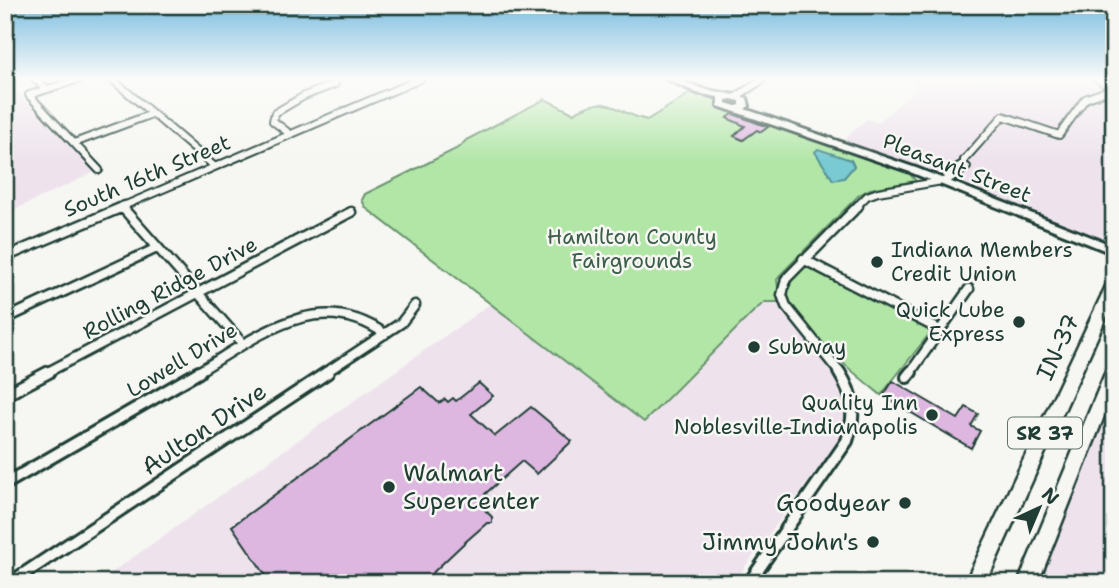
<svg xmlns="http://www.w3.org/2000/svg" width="1119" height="588" font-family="'Shantell Sans',sans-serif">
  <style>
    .built { fill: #eee3ed }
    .green { fill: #b2e6a7; stroke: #68926e; stroke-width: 2 }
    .water { fill: #79cad3; stroke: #559293; stroke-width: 2 }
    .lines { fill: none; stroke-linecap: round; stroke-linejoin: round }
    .stream { stroke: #559293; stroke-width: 2 }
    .building { fill: #ddb7e0; stroke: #1f3d34; stroke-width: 2 }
    .street-far2-casing { stroke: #1f3d34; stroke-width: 10 }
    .street-far1-casing { stroke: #1f3d34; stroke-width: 13 }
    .street-casing { stroke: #1f3d34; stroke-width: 16 }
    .secondary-casing { stroke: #1f3d34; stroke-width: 6 }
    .highway-casing { stroke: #1f3d34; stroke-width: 5 }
    .street-far2 { stroke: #f6f6f2; stroke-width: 6 }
    .street-far1 { stroke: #f6f6f2; stroke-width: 8 }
    .street { stroke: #f6f6f2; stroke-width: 10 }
    .secondary { fill: #f6f6f2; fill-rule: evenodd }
    .highway { fill: #f6f6f2; fill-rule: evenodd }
    .poi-dot { fill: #1f3d34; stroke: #f6f6f2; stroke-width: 2.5 }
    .labels { text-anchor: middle; stroke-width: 5; stroke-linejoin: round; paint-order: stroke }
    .shield { fill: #f6f6f2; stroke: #60746d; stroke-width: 2 }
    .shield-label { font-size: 19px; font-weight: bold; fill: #1f3d34 }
    .street-label { font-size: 21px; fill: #1f3d34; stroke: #f6f6f2 }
    .park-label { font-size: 21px; fill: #3c5f4b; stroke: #f6f6f2 }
    .poi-label { font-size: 21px; fill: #1f3d34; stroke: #f6f6f2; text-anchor: start }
    .near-street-label { font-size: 24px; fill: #1f3d34; stroke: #f6f6f2 }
    .near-poi-label { font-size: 24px; fill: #1f3d34; stroke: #f6f6f2; text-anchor: end }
  </style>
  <rect width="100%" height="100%" fill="#f6f6f2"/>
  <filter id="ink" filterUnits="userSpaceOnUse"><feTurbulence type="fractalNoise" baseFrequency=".0143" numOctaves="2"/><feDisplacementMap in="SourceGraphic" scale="14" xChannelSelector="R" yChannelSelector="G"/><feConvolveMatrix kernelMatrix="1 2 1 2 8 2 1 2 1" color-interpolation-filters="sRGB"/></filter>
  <g filter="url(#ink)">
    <path class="built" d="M 5,79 L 95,172 L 5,214 Z
      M 920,79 L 1080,79 L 1114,97 L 1114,242 L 1099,239 L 915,166 L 848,143 L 846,138 L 867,119 L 878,123 L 919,86 L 914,84 Z
      M 773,300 L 780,302 L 785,312 L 836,371 L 842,383 L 849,414 L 845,432 L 733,583 L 97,583 L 490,304 L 643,422 L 755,310 L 765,302 Z
      M 1114,396 L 1114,583 L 1038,583 L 1103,419 Z"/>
    <path class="green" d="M 694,91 L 715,99 L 723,107 L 909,173 L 916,181 L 870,189 L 859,195 L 782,273 L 777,280 L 780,302 L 765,302 L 755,310 L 644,422 L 366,208 L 362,200 L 365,194 L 460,147 L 466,140 L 545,99 L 573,113 C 612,92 611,112 647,120 Z
      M 803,265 L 808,265 L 928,329 L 930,333 L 881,395 C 859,377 787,320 786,292 C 786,280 795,273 803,265 Z"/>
    <path class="water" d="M 818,149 L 851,160 L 854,166 L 844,178 L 833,180 L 815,152 Z"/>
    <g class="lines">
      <path class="stream" d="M 1091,79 L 1105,89"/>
    </g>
    <path class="building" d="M 733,114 L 752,121 L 768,127 L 761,132 L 757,130 L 743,140 L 734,136 L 745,126 L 727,118 Z
      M 893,381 L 958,419 L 966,407 L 978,414 L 971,426 L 980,431 L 971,448 L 883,396 Z
      M 479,383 L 493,396 L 471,414 L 495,436 L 531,407 L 572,441 L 537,474 L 522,461 L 485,494 L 491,499 L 482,507 L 492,517 L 492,523 L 487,523 L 463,544 L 422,583 L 271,583 L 232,526 L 421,387 L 439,403 L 445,399 L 448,402 L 453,398 L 456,401 Z"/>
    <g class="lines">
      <g class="street-far2-casing">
        <path id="street-far2" d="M 35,79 L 46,89
          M 79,79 L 29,95 L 99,170
          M 112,79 L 214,166
          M 736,97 L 763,79
          M 290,134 L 273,121 L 275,113 L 304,96 L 335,84
          M 74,143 L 152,114
          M 964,165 L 964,160 L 1003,116 L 1059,135 L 1085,99 L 1114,88
          M 121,207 L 420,79
          M 856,207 L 867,196 L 878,192 L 948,180 L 967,167 L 961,165 L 946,175 L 947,178"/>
      </g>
      <g class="street-far1-casing">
        <path id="street-far1" d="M 122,207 L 243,344
          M 5,257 L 125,206
          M 803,259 L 940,330
          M 5,319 L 157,248
          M 46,373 L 351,212
          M 196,373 C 255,339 317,285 385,334
          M 325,373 L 401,323 L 415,305
          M 840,373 L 786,306 L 782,295 L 786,279 L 858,206
          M 910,373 L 969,289"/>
      </g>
      <g class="street-casing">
        <path id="street" d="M 907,377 L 911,372
          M 5,395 L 49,372
          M 5,484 L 199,372
          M 10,583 L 328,372
          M 749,583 L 847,441 C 856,414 854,396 839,372"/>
      </g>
      <g class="secondary-casing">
        <path id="secondary" d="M 667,79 C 680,79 689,84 701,88 C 716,93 732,93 747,98 L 749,106 L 745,109 L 916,168 L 1114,246 L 1114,254 L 910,172 L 718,106 L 718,97 L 697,93 ZM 732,99 L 740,101 L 740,105 L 736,106 L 726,103 L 726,100 Z"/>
      </g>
      <g class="highway-casing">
        <path id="highway" d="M 1114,279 L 1114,300 L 986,583 L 965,583 L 1107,284 Z
          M 1114,365 L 1114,391 L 1038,583 L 1018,583 L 1106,371 L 1108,367 Z"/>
      </g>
      <use href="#street-far2" class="street-far2"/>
      <use href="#street-far1" class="street-far1"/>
      <use href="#street" class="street"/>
      <use href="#secondary" class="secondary"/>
      <use href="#highway" class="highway"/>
    </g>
  </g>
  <linearGradient id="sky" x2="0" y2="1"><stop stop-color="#7bbde0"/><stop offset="0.49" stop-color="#fbfbf9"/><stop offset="1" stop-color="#fbfbf9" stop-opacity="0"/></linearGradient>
  <rect width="1119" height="161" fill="url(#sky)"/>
  <g class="poi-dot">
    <circle cx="877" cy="262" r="7"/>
    <circle cx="1019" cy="322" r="7"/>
    <circle cx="754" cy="347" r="7"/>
    <circle cx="932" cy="415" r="7"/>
    <circle cx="389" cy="487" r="7"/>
    <circle cx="905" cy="503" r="7"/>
    <circle cx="873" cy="542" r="7"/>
  </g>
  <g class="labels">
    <rect class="shield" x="1008" y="417.5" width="74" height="31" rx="5"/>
    <g class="shield-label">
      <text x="1045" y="440">SR 37</text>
    </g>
    <g class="street-label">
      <text transform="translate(957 168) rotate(21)" y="7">Pleasant Street</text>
      <text transform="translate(147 176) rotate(-23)" y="7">South 16th Street</text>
      <text transform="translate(170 288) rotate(-28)" y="7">Rolling Ridge Drive</text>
      <text transform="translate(182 360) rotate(-31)" y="7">Lowell Drive</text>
    </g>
    <g class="park-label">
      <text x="632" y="244">Hamilton County<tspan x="632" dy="24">Fairgrounds</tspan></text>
    </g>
    <g class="poi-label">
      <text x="891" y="257">Indiana Members<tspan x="891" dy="24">Credit Union</tspan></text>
      <text x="1005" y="317" text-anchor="end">Quick Lube<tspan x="1005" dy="24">Express</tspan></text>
      <text x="768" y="354">Subway</text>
      <text x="918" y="410" text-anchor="end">Quality Inn<tspan x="918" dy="24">Noblesville-Indianapolis</tspan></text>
    </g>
    <g class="near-street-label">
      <text transform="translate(1058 347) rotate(-65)" y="8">IN-37</text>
      <text transform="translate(204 429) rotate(-34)" y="8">Aulton Drive</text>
    </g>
    <g class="near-poi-label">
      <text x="403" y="481" text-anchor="start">Walmart<tspan x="403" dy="28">Supercenter</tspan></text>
      <text x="891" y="511">Goodyear</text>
      <text x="859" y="550">Jimmy John's</text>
    </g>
  </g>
  <rect width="1119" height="588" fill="none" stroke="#f6f6f2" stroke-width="28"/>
  <rect x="14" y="14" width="1091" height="560" fill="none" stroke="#1f3d34" stroke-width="2.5" filter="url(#ink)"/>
  <g transform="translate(1039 508) rotate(44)" stroke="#f6f6f2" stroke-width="5" paint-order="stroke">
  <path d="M0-5L12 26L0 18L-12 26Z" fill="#1f3d34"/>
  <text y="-10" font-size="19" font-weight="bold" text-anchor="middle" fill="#1f3d34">N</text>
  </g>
</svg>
